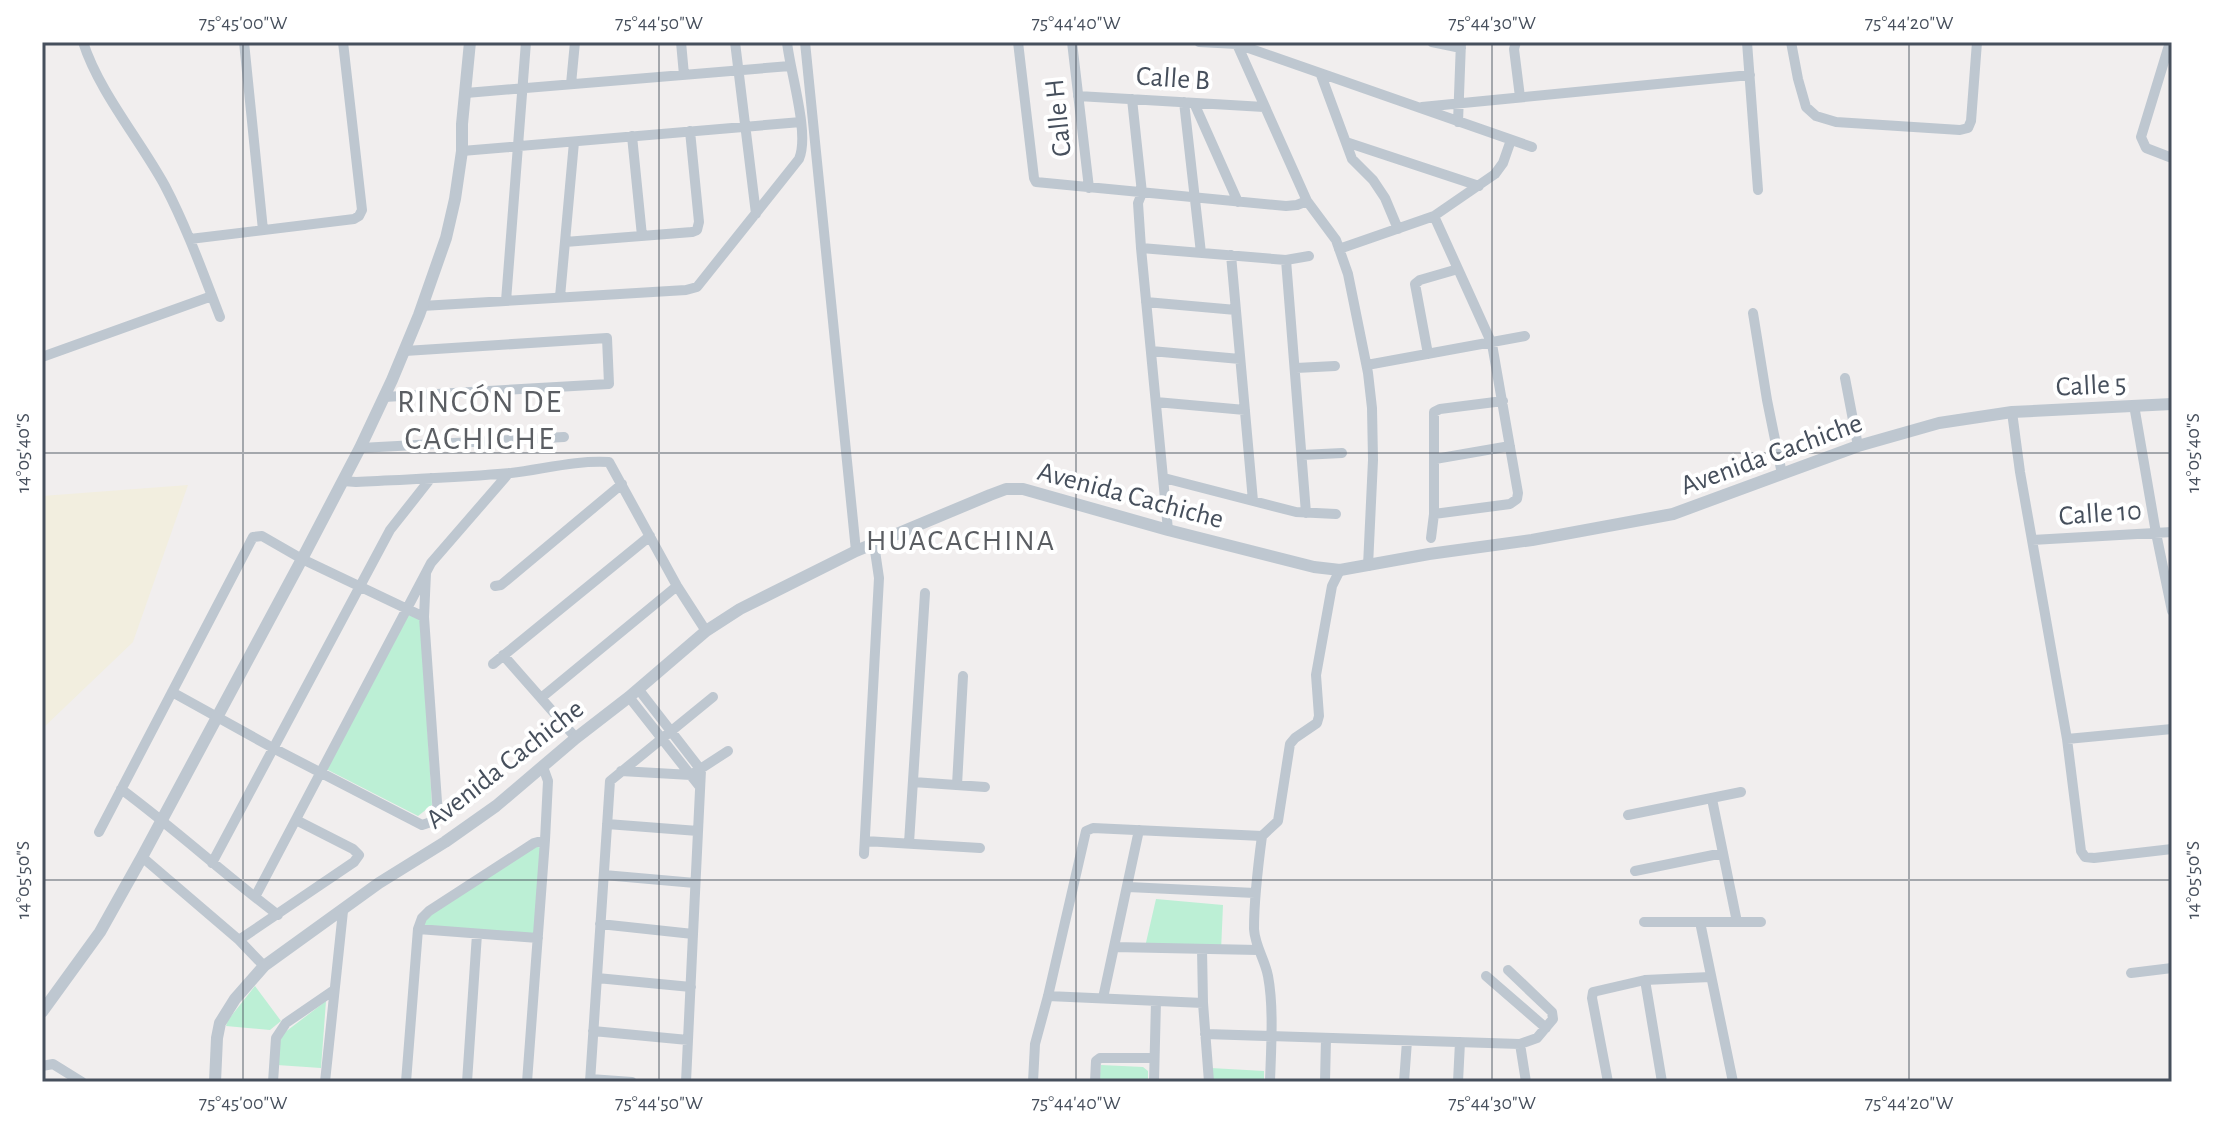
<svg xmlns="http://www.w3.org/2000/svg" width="2214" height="1124" font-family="'Alegreya Sans',sans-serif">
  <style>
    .green { fill: #bcefd5 }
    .sand { fill: #f2eedf }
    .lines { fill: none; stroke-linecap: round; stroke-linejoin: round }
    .minor { stroke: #bec7d0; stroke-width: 10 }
    .tertiary { stroke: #bec7d0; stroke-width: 12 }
    .ticks { fill: none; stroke: #464f5c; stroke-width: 2; stroke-opacity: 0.45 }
    .labels { text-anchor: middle; stroke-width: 8; stroke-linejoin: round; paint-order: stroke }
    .street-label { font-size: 28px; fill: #464f5c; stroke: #fff }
    .neighbourhood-label { font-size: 30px; letter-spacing: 2px; fill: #5b5e63; stroke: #fff }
    .quarter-label { font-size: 32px; letter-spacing: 2px; fill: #5b5e63; stroke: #fff }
    .neatline { fill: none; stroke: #464f5c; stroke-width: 3 }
    .ticks-label { font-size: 20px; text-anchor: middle; fill: #464f5c }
  </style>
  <rect width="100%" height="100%" fill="#f1eeee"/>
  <path class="green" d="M 407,614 L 421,620 L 432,805 L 418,816 L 326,769 Z
    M 536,846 L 541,848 L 535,934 L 426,928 L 424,923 L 431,913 Z
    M 1156,899 L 1223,905 L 1221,951 L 1145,947 Z
    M 255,986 L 281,1021 L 270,1030 L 226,1026 L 228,1020 Z
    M 326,1001 L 321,1068 L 277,1065 L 280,1036 Z
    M 1101,1065 L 1143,1067 L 1148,1071 L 1148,1082 L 1099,1082 Z
    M 1211,1068 L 1264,1071 L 1264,1082 L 1212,1082 Z"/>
  <path class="sand" d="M 188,485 L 133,642 L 42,729 L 42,496 Z"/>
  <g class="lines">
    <path class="minor" d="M 83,42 C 99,92 140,140 165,186 C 187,228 203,273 220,317
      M 244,42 L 263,230
      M 681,42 L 684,75
      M 735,42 L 756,214
      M 805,42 L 856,551
      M 1018,42 L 1034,178 L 1036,182 L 1286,206 L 1297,205 L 1307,201
      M 1072,42 L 1089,188
      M 1199,42 L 1237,44 L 1532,147
      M 1236,42 L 1307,201 L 1336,240 L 1348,274 L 1368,373 L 1372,408 L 1373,460 L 1368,566
      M 1432,42 L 1461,48
      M 1516,42 L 1514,49 L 1520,97
      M 1747,42 L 1758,190
      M 1791,42 L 1798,79 L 1806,107 L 1816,116 L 1836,122 L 1960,130 L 1968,128 L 1971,121 L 1977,42
      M 2170,42 L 2141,137 L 2146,148 L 2172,158
      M 1321,75 L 1352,159 L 1373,180 L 1385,198 L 1398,229
      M 571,84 L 575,42
      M 466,93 L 790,66
      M 1078,96 L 1264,107
      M 1132,99 L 1142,193 L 1138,203 L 1141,248 L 1168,530
      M 1184,102 L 1201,253
      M 1194,103 L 1238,202
      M 1422,107 L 1750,75
      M 1458,122 L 1461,42
      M 632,136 L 642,236
      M 1346,142 L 1479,186
      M 462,151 L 801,122
      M 1434,216 L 1492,344 L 1518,493 L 1517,499 L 1510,504 L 1434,514
      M 190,239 L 354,219 L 359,216 L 362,210 L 343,42
      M 565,242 L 692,232 L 697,230 L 699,222 L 690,131
      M 1141,248 L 1286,260 L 1309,256
      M 1339,249 L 1434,216 L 1495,174 L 1503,163 L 1511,140
      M 1231,255 L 1253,501
      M 1286,260 L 1306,513
      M 560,297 L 574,142
      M 506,301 L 526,42
      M 1146,302 L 1236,310
      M 422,306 L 686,290 L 697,287 L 799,159 C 810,134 790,72 787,42
      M 1753,313 L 1767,400 L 1782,474
      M 1151,351 L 1240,359
      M 1428,354 L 1415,284 L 1420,280 L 1458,269
      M 42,357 L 212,296
      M 1367,365 L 1525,336
      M 1296,368 L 1335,366
      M 1845,378 L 1858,446
      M 384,397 L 609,384 L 607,338 L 405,351
      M 1156,402 L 1245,410
      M 2134,405 L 2156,533 L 2172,611
      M 2012,412 L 2020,472 L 2067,739 L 2081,851 L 2085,857 L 2094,858 L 2172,849
      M 360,448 L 564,437
      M 1302,455 L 1342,453
      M 1435,459 L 1510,446
      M 1164,478 L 1296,512 L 1336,514
      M 343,481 L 356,482 C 407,479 459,478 511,473 C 544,469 576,460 609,462 L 677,586 L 706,631
      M 1431,538 L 1434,514 L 1434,412 L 1440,409 L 1503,401
      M 2032,540 L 2172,532
      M 495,586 L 501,585 L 622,484
      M 503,655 L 576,738
      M 493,664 L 650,536
      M 639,690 L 701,770 L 693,934
      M 172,692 L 273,748 L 422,825 L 431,822 L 438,816 L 424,617 L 426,573
      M 629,697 L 700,787
      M 541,698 L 677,586
      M 2067,739 L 2172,729
      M 621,771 L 691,775 L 728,751
      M 913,782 L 985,787
      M 957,785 L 963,676
      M 121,789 C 175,829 224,874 278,915
      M 1712,799 L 1737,922
      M 1628,815 L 1741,792
      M 607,824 L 698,831
      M 99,832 L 253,537 L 262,536 L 302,559 L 424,617
      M 865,841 L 980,848
      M 909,843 L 925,593
      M 864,854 L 879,578 L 874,544
      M 142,857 L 239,940 L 264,966
      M 212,863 L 390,530 L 431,478
      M 1635,871 L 1723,853
      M 604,875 L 695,883
      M 1128,887 L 1255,893
      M 255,897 L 431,563 L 509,473
      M 1644,922 L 1761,922
      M 1700,922 L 1733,1082
      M 600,924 L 693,934 L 686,1082
      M 418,929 L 538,938
      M 239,940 L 354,862 L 359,855 L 353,849 L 296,820
      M 1114,947 L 1258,950
      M 1202,949 L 1203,1003 L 1209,1082
      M 2131,973 L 2172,968
      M 1486,976 L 1546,1028
      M 597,978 L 691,987
      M 1645,980 L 1662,1082
      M 1048,996 L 1203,1003
      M 1103,998 L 1139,830
      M 593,1031 L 688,1040
      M 1205,1034 L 1520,1044 L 1537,1038 L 1553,1019 L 1552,1012 L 1508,970
      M 1520,1044 L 1526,1082
      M 42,1066 L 53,1064 L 82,1082
      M 590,1079 L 632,1082
      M 273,1082 L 276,1038 L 286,1023 L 334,990
      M 325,1082 L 343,911
      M 406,1082 L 418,929 L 422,918 L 429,911 L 534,843 L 545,840
      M 467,1082 L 477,934
      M 527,1082 L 545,840 L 548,781 L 543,767
      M 590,1082 L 610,781 L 713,697
      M 1033,1082 L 1035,1044 L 1048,996 L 1086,831 L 1093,828 L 1262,836
      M 1095,1082 L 1096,1061 L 1100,1058 L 1154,1058
      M 1154,1082 L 1156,1001
      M 1270,1082 C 1271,1049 1274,1008 1268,976 C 1265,960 1255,946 1254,929 C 1254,897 1258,866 1262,836 L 1278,821 L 1290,744 L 1295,738 L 1317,723 L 1319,716 L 1316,675 L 1332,586 L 1340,570
      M 1325,1082 L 1326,1038
      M 1404,1082 L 1407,1041
      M 1458,1082 L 1460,1042
      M 1608,1082 L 1592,998 L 1593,992 L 1645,980 L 1710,977"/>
    <path class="tertiary" d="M 42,1012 L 100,932 L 142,857 L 302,559 L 360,448 L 392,380 L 419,315 L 446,238 L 455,199 L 462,151 L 462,124 L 470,42
      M 215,1082 L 217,1038 L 220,1023 L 235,999 L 264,966 L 379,883 L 445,842 L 496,806 L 576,738 L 629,697 L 706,631 L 740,609 L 856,551 L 990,495 L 1006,489 L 1023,489 L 1168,530 L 1314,567 L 1340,570 L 1429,554 L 1532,540 L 1673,514 L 1858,446 L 1939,423 L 2012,412 L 2172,404"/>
  </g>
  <path class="ticks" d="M 243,42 L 243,1082M 659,42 L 659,1082M 1076,42 L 1076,1082M 1492,42 L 1492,1082M 1909,42 L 1909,1082M 42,453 L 2172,453M 42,880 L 2172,880"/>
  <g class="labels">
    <g class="street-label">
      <text transform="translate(1173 77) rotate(4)" y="10">Calle B</text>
      <text transform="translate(1057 118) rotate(-96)" y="10">Calle H</text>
      <text transform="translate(2091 384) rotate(-3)" y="10">Calle 5</text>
      <text transform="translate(1771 453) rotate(-20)" y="10">Avenida Cachiche</text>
      <text transform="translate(1131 494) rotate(15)" y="10">Avenida Cachiche</text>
      <text transform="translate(2100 512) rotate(-4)" y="10">Calle 10</text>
      <text transform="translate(504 763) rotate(-38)" y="10">Avenida Cachiche</text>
    </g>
    <g class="neighbourhood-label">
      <text x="961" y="550">HUACACHINA</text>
    </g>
    <g class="quarter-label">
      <text x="480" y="412">RINCÓN DE<tspan x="480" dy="37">CACHICHE</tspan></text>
    </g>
  </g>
  <rect width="2214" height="1124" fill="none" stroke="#ffffff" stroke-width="88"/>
  <rect x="44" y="44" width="2126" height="1036" class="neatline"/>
  <g class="ticks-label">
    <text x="243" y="29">75°45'00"W</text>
    <text x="659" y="29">75°44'50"W</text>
    <text x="1076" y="29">75°44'40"W</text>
    <text x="1492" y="29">75°44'30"W</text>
    <text x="1909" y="29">75°44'20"W</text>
    <text transform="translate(22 453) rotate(-90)" y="7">14°05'40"S</text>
    <text transform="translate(2192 453) rotate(-90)" y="7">14°05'40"S</text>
    <text transform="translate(22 880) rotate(-90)" y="7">14°05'50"S</text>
    <text transform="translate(2192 880) rotate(-90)" y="7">14°05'50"S</text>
    <text x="243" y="1109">75°45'00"W</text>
    <text x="659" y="1109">75°44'50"W</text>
    <text x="1076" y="1109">75°44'40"W</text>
    <text x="1492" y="1109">75°44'30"W</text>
    <text x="1909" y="1109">75°44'20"W</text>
  </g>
</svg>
